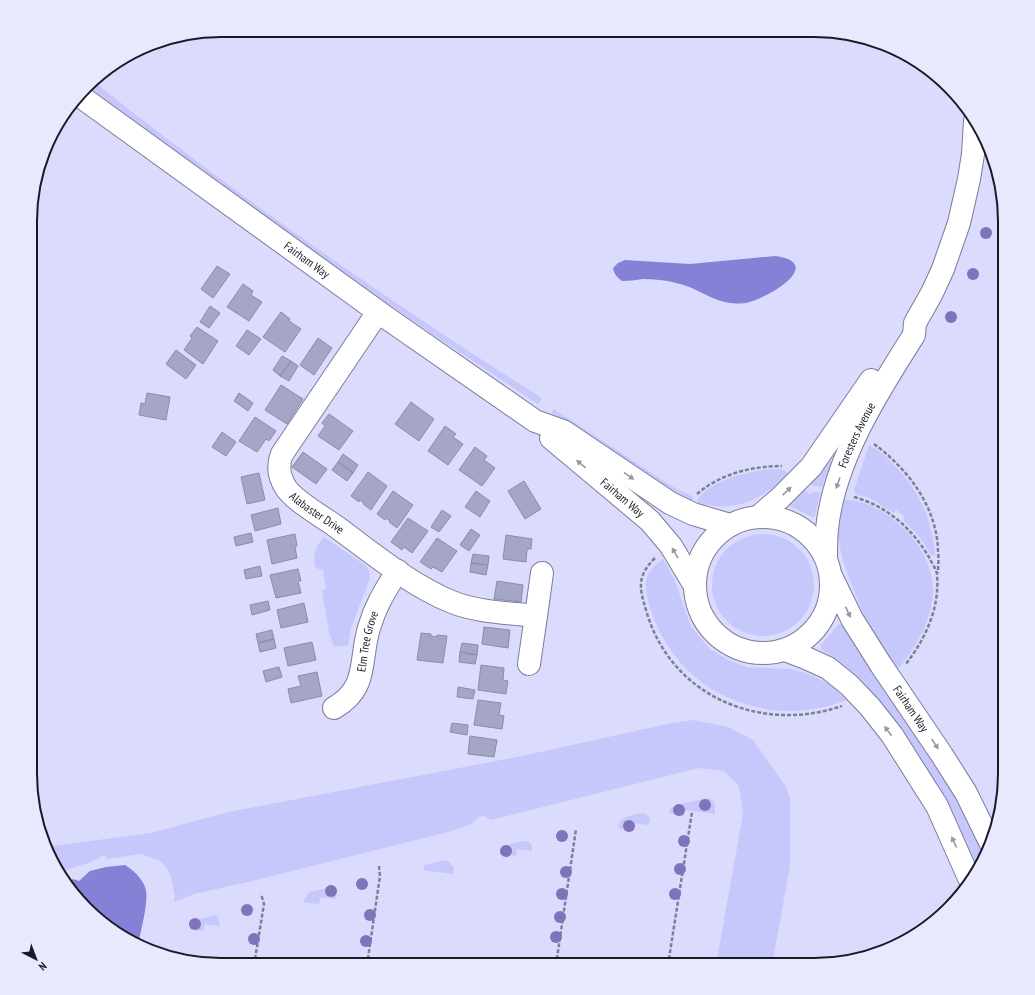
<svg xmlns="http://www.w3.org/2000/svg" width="1035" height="995" font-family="'PT Sans Narrow',sans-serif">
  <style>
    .green { fill: #c6c7fb }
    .water { fill: #8581d6 }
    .building { fill: #a5a6c6; stroke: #8b8baa }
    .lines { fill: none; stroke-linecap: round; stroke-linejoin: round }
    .minor-casing { stroke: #7c7c9b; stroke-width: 24 }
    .tertiary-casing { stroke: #7c7c9b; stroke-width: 24 }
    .path { stroke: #7e7f96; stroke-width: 2.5; stroke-dasharray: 4 2; stroke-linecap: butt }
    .minor { stroke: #fff; stroke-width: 22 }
    .tertiary { stroke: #fff; stroke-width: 22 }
    .tree { fill: #7f73b9 }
    .oneway { fill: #98989d }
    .labels { text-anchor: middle; stroke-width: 3.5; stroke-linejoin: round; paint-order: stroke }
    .street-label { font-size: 12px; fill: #1a1a26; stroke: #e9e9fe }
    .rim { fill: none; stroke: #1a1a26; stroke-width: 2 }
  </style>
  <rect width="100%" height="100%" fill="#dadbfd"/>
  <path class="green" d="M 93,81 C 198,165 308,244 420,319 C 460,346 501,372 542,398 L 538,404 C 385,303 232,201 88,86 Z
    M 554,409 L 673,487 L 693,497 L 692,501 L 679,496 L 551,413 Z
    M 869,445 C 877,449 884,455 891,462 C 918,488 932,517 935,555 L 932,556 L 919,536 L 903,520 L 905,517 L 896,510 L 894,513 L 868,497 L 856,495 L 854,490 Z
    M 829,458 L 831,461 L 831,464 L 822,487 L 810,485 L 808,483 Z
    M 770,469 L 784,470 L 788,474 C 761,500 734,514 697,502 C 705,481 751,471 770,469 Z
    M 804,489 L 810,495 L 813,492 L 820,493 L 815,516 L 812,517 L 790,506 L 789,504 Z
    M 844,499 C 854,501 865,502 873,507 C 908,524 939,561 932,602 C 928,627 914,650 898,669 L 870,627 L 859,604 L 844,564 L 840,548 L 838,535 L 839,524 Z
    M712 585a51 51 0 1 1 102 0a51 51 0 1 1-102 0Z
    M 324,537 L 365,565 L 368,568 L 370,578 L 351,628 L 348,645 L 334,647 L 329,633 L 322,591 L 326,588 L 323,570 L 316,568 C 312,555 315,547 324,537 Z
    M 663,559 L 675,581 L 691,627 L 710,649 L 728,660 L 747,667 L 791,669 L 807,673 L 829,684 L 847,700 C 810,714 772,715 734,700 C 692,684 661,647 649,604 C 647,595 644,585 647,577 C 649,569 657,564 663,559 Z
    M 839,624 L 842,625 L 859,653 L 927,752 L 958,800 L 985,858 L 977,869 L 960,830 L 943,796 L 928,770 L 896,723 L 878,699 L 859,678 L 835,658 L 821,649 L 821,645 Z
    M 693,720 L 728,727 L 753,740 L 785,785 L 790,798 L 790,866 L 772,965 L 716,965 L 743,814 L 739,786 L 724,771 L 699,768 L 491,820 L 484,816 L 478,817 L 472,824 L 448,832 L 248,882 L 194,894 L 174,902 L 175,897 L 171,876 L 167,868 L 160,861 L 141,854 L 106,859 L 105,855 L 91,862 L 59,872 L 45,847 L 151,833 L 229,812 L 522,756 L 672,723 Z
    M 709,798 L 715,802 L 715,814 L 685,810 L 684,816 L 669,813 L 670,808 L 684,803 Z
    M 643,813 L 647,815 L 650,819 L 649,825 L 634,823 L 633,830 L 618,828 C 620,815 633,815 643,813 Z
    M 528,841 L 532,845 L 532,851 L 517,849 L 516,856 L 500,854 C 504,843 517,842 528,841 Z
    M 446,860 L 450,863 L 454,867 L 453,874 L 423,870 L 425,865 Z
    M 333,887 L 337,891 L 336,899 L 320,897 L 319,904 L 303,902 L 309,892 Z
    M 215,915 L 218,918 L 220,926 L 205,924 L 204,931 L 189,929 L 193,921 Z"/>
  <path class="water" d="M 776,256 C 827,264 765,300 745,303 C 717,307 701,288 676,283 C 665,280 654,279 643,279 C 636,280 629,281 622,281 C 617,277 614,274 613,268 L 618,263 L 625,260 L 690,264 Z
    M 125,865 C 133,870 142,878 145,887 C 150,900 140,932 138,946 L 72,892 L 72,890 L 68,884 L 73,879 L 79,881 L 90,871 L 106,867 Z"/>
  <path class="building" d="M 217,266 L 230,274 L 213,298 L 201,289 Z
    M 243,284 L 253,291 L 251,295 L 262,302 L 249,321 L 227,307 Z
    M 210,306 L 220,313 L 209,328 L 200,322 Z
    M 281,312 L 290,319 L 289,321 L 301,329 L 285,352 L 263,337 Z
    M 197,327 L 218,341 L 203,364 L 184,350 L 192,338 L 190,336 Z
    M 247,330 L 261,339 L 249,355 L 236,346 Z
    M 318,338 L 332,348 L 314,375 L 300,365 Z
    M 176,350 L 196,365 L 186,379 L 166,364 Z
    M 282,356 L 291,361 L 280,376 L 273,370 Z
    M 291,361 L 298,366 L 289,381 L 280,376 Z
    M 281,385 L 303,399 L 287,424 L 265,410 Z
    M 147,393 L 170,397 L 166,420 L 139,415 L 141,403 L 145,404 Z
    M 239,393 L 253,403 L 248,411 L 234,401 Z
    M 411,402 L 434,419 L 419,441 L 395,424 Z
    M 329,414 L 353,431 L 339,450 L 318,436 L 325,426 L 322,423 Z
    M 255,417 L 276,431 L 269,441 L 266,439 L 257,452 L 239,441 Z
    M 445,426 L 456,434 L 453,437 L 463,444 L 448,465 L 428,451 Z
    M 222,432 L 236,442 L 226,456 L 212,447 Z
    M 475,447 L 487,456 L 484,460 L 495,468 L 482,486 L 459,470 Z
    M 303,452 L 327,469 L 316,484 L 292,467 Z
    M 343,454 L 358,465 L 353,473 L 338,462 Z
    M 338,462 L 353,473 L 347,481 L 332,470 Z
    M 368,472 L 387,486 L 371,510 L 363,504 L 364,503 L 360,500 L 359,502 L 351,496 Z
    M 259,473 L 265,500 L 247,504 L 241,477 Z
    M 524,481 L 541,509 L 525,519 L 508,491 Z
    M 393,491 L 413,505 L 397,528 L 389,522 L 390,521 L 386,518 L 385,520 L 377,514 Z
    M 476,491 L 490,501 L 480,517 L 465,507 Z
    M 278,508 L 281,524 L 255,531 L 251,515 Z
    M 442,510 L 451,516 L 439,532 L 431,527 Z
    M 408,518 L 428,531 L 412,553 L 404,547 L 402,550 L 391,542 Z
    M 471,529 L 480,535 L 469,551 L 460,545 Z
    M 251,533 L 253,542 L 236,546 L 234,537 Z
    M 295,534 L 297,546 L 295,547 L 297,558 L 272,564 L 267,540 Z
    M 506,535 L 532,539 L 531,549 L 527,549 L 526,562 L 503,559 Z
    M 437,538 L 457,551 L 442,572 L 433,567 L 431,569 L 420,562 Z
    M 473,554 L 489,556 L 488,565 L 471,563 Z
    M 471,563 L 488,565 L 486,575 L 470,572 Z
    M 260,566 L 262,576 L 246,579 L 244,570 Z
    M 298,569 L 301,581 L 298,581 L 301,593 L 276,598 L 270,575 Z
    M 497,581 L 523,585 L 521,602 L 494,599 Z
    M 268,601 L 270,610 L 252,615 L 250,605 Z
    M 304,603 L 308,622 L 281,628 L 277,610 Z
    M 484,627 L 510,630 L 508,648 L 482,644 Z
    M 272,630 L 274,639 L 258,643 L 256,634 Z
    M 421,633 L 431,634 L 431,636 L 437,637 L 437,635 L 447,636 L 443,663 L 417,660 Z
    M 274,639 L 276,648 L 260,652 L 258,643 Z
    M 312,642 L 316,660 L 288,666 L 284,648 Z
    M 462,643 L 478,645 L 477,655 L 460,652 Z
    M 460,652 L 477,655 L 475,664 L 459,662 Z
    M 481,665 L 504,668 L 503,680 L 508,681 L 506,694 L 478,690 Z
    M 279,667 L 282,677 L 266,682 L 263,671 Z
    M 317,672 L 322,696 L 291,703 L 288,689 L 301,686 L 298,676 Z
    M 458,687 L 475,690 L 473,699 L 457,697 Z
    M 478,700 L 501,703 L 499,715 L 504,716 L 502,729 L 474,725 Z
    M 452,723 L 468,725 L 467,735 L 450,732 Z
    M 470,736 L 497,740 L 494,757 L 468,754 Z"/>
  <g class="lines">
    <g class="minor-casing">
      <g id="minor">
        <path id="s1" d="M 378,312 L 282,454 C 277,466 279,477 286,488 C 295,501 321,516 334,525 C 371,552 410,585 452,602 C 476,612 509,613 536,616 L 542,573"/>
        <path d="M 758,517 L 780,498 L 811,467 L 871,380"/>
        <path id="s2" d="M 826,557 C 826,548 826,539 827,529 C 834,460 877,393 914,335 L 915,323 L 932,293 L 943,269 L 959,223 L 969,179 L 973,154 L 975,121"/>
        <path d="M 529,664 L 536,616"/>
        <path id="s3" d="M 334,708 C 369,688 359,661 369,628 C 375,607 385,589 398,571"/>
      </g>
    </g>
    <g class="tertiary-casing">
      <g id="tertiary">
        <path id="s4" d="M 80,96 L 384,316 L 535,421 L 563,431 L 670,503 L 693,514 L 730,525"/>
        <path id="s5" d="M 551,438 L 650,521 L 671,546 L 695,586"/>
        <circle cx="763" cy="585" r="68"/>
        <path id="s6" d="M 832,578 L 852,619 L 881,665 L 942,755 L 966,793 L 990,842"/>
        <path d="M 785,650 L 806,658 L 828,668 L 849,685 L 870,707 L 892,735 L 937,806 L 969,878"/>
      </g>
    </g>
    <path class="path" d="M 874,444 C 908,469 937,507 938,551 C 939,558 938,566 938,573
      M 697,494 C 720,474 752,466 782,466
      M 854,497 C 887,506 913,529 930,559 C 932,564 937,570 937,575 C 940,608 925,640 905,665
      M 655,558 C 637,576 639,587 646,610 C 670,696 760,734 842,706
      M 254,965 L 264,904 L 261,894
      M 367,965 L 380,876 L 379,866
      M 556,965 L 576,829
      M 668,965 L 692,812"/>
    <use href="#minor" class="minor"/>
    <use href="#tertiary" class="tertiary"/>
  </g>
  <g class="tree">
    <circle cx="986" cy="233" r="6"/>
    <circle cx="973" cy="274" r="6"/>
    <circle cx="951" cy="317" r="6"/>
    <circle cx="705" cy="805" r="6"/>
    <circle cx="679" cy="810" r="6"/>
    <circle cx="629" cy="826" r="6"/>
    <circle cx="562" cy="836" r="6"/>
    <circle cx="684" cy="841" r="6"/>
    <circle cx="506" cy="851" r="6"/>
    <circle cx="680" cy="869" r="6"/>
    <circle cx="566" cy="872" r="6"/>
    <circle cx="362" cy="884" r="6"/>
    <circle cx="331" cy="891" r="6"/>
    <circle cx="562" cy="894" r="6"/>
    <circle cx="675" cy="894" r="6"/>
    <circle cx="247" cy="910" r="6"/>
    <circle cx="370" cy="915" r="6"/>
    <circle cx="560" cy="917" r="6"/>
    <circle cx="195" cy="924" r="6"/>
    <circle cx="556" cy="937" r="6"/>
    <circle cx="254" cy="939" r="6"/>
    <circle cx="366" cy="941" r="6"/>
  </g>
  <defs><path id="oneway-solid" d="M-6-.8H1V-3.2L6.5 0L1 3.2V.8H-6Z"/></defs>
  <g class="oneway">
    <use href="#oneway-solid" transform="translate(581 464) rotate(-140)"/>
    <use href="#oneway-solid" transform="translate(629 476) rotate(34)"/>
    <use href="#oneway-solid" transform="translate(838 483) rotate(109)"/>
    <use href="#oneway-solid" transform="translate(787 491) rotate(-43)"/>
    <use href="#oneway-solid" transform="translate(675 553) rotate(-120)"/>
    <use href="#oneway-solid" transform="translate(848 612) rotate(65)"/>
    <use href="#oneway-solid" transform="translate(888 731) rotate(-127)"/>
    <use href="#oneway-solid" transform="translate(935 744) rotate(56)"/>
    <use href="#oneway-solid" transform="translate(954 842) rotate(-114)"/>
  </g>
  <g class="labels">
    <g class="street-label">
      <text dy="4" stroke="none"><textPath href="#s4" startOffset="280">Fairham Way</textPath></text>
      <text dy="4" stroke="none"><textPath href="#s2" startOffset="127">Foresters Avenue</textPath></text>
      <text dy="4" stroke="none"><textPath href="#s5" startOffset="93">Fairham Way</textPath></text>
      <text dy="4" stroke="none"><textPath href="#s1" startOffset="247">Alabaster Drive</textPath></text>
      <text dy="4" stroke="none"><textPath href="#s3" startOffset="78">Elm Tree Grove</textPath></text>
      <text dy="4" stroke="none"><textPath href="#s6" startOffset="153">Fairham Way</textPath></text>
    </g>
  </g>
  <path d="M0 0H1035V995H0ZM221 37H814A184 184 0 0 1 998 221V774A184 184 0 0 1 814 958H221A184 184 0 0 1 37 774V221A184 184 0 0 1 221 37Z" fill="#e9e9fe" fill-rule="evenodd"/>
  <path class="rim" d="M221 37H814A184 184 0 0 1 998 221V774A184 184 0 0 1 814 958H221A184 184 0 0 1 37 774V221A184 184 0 0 1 221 37Z"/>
  <g transform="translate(36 959) rotate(138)" stroke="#e9e9fe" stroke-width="3" paint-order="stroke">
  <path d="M0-3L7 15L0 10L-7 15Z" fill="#1a1a26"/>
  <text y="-6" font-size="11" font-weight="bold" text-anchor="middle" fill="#1a1a26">N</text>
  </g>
</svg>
